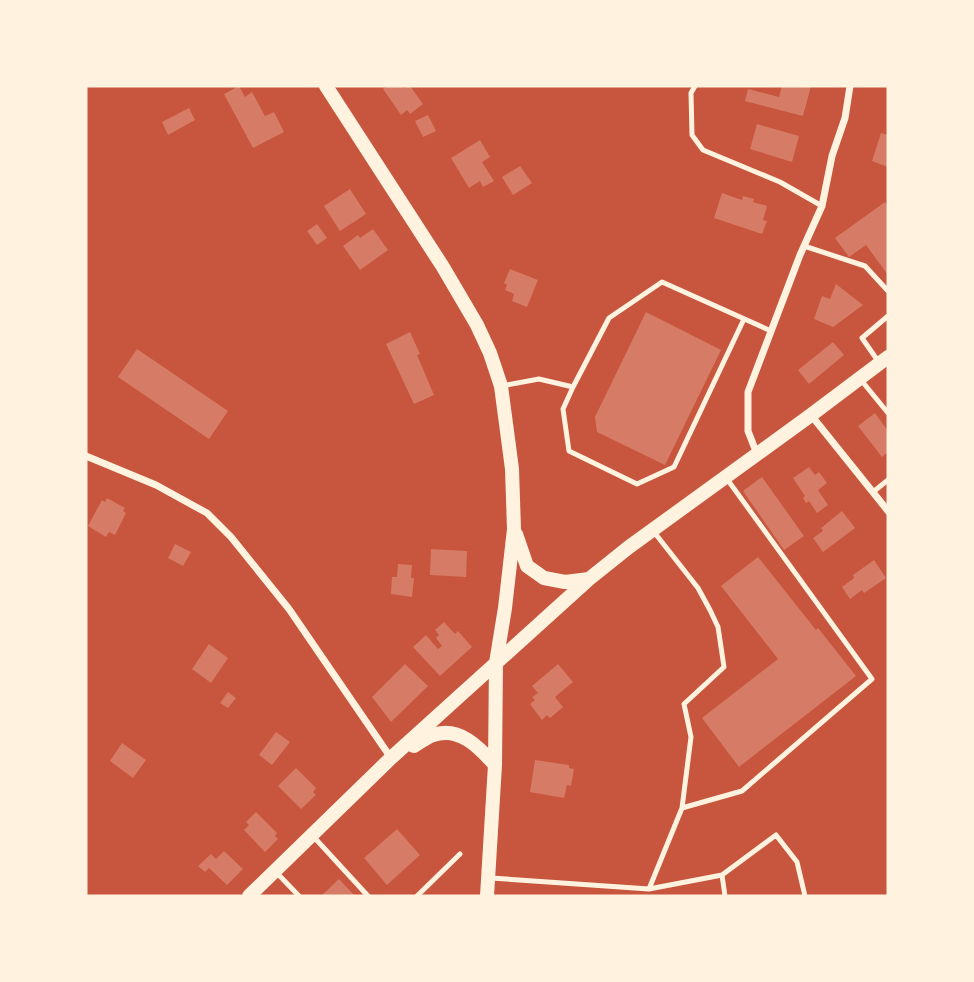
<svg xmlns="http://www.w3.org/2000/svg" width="974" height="982" font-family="Arial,sans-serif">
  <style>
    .building { fill: #d67c66 }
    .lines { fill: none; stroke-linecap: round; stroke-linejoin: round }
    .service { stroke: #fff3e0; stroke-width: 5 }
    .minor { stroke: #fff3e0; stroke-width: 7 }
    .secondary { stroke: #fff3e0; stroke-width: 14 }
  </style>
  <rect width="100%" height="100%" fill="#c8553d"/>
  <path class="building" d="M 239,86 L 245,97 L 252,92 L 265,116 L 274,112 L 284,132 L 253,148 L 224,94 Z
    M 387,86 L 402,86 L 403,88 L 410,86 L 423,104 L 410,114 L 407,110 L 401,115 L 383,89 Z
    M 782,86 L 811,86 L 803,116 L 745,101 L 748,89 L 779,97 Z
    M 189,108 L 195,120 L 168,135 L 162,122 Z
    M 428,115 L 436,131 L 423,137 L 415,121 Z
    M 757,124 L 799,136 L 792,162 L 750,149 Z
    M 881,133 L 888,135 L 888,167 L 872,161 Z
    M 480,140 L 490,157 L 482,162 L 494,181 L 483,187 L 480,181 L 469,188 L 451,158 Z
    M 520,166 L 532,183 L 513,195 L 502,177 Z
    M 350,189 L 366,214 L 340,231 L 324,206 Z
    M 722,193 L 742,200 L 743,196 L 754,199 L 753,202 L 767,206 L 763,220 L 767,221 L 762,234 L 714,218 Z
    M 885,202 L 888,206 L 888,275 L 866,245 L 849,257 L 835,238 Z
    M 317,224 L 327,238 L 317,245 L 307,231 Z
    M 373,229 L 388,250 L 360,270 L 343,246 L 358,235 L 360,238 Z
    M 510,269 L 538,280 L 527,307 L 512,301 L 514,294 L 505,290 L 507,285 L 504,283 Z
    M 836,284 L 863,305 L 833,327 L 814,319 L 822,296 L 830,299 Z
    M 646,312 L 721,350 L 665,465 L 597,432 L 595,417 Z
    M 410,332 L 420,354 L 417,355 L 434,395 L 414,404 L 386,344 Z
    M 833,342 L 844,355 L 809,384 L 798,370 Z
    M 137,349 L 228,411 L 209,439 L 118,377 Z
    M 875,413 L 888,431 L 888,452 L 882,457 L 858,426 Z
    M 809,467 L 815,475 L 819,472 L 827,483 L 818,490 L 828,505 L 817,513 L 809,501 L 806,503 L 803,498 L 805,496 L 793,478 Z
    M 762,477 L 804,536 L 784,550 L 743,491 Z
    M 107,498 L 125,508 L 123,511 L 126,513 L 115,535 L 109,532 L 106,537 L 88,526 L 102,500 L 105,502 Z
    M 842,511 L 855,528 L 823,552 L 813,538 L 823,531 L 821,528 Z
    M 175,544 L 191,552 L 183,566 L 168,558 Z
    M 431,549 L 467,551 L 466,577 L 430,575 Z
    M 758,557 L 816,630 L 818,628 L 856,676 L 739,767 L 702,718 L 778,659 L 721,586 Z
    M 874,560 L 886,578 L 864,593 L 862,590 L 850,599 L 842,587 L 854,578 L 853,575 Z
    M 398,564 L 412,565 L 411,578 L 414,578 L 412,597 L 391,594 L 392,577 L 397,577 Z
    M 444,622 L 455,634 L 458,631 L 472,647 L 440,676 L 413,647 L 426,635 L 438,649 L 442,646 L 436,638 L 439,635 L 435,630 Z
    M 209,644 L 228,658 L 211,683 L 192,669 Z
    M 405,664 L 428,686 L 391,722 L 372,697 Z
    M 558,664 L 573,682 L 555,697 L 563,707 L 550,718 L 547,715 L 542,720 L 530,704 L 535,700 L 532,697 L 538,693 L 532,686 Z
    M 228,692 L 236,698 L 228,708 L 220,703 Z
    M 276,732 L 290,742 L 272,765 L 259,755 Z
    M 122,743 L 146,760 L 133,778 L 110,761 Z
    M 535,760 L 569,765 L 569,768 L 574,769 L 571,786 L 567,785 L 564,798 L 530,792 Z
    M 296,768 L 316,788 L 313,792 L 316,795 L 301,809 L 278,786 Z
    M 256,812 L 277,833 L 275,836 L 278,839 L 265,852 L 244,830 L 249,825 L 246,822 Z
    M 397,829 L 420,855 L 387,885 L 364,858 Z
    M 224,851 L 243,869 L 227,885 L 209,868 L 205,872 L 198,866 L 211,854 L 216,859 Z
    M 339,879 L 355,896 L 321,896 Z"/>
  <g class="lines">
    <path class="service" d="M 695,86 L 691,93 L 692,135 L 703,150 L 780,182 L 822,206
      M 804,246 L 865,266 L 888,291
      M 878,361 L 862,338 L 888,316
      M 861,380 L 888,413
      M 501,386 L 539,379 L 573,387 L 609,318 L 662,282 L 771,331
      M 573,387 L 563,409 L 569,451 L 637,484 L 674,467 L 744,319
      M 873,492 L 888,480
      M 682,808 L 742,791 L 872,679 L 727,479
      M 312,835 L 368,896
      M 275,871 L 299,896
      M 722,875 L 725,896
      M 491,878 L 649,889 L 682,808 L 691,737 L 684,704 L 724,667 L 718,627 L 710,610 L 698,588 L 654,532
      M 649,889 L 722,875 L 776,835 L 797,862 L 805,896
      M 417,896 L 460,854"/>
    <path class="minor" d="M 811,415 L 888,511
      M 757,454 L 748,431 L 748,392 L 800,255 L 822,206 L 832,156 L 845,118 L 850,86
      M 86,456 L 156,485 L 207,513 L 231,537 L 289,609 L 391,758"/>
    <path class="secondary" d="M 326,86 L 443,267 L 477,325 L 490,353 L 501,386 L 512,469 L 514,529 L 505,608 L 496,663 L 495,765 L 487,896
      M 516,534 L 527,566 L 544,578 L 565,582 L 589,579
      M 414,746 C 420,742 427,737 433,735 C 459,726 479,747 495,765
      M 249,896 L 391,758 L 589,579 L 629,547 L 811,415 L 888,357"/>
  </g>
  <rect width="974" height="982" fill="none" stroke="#fff3e0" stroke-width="175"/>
</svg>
